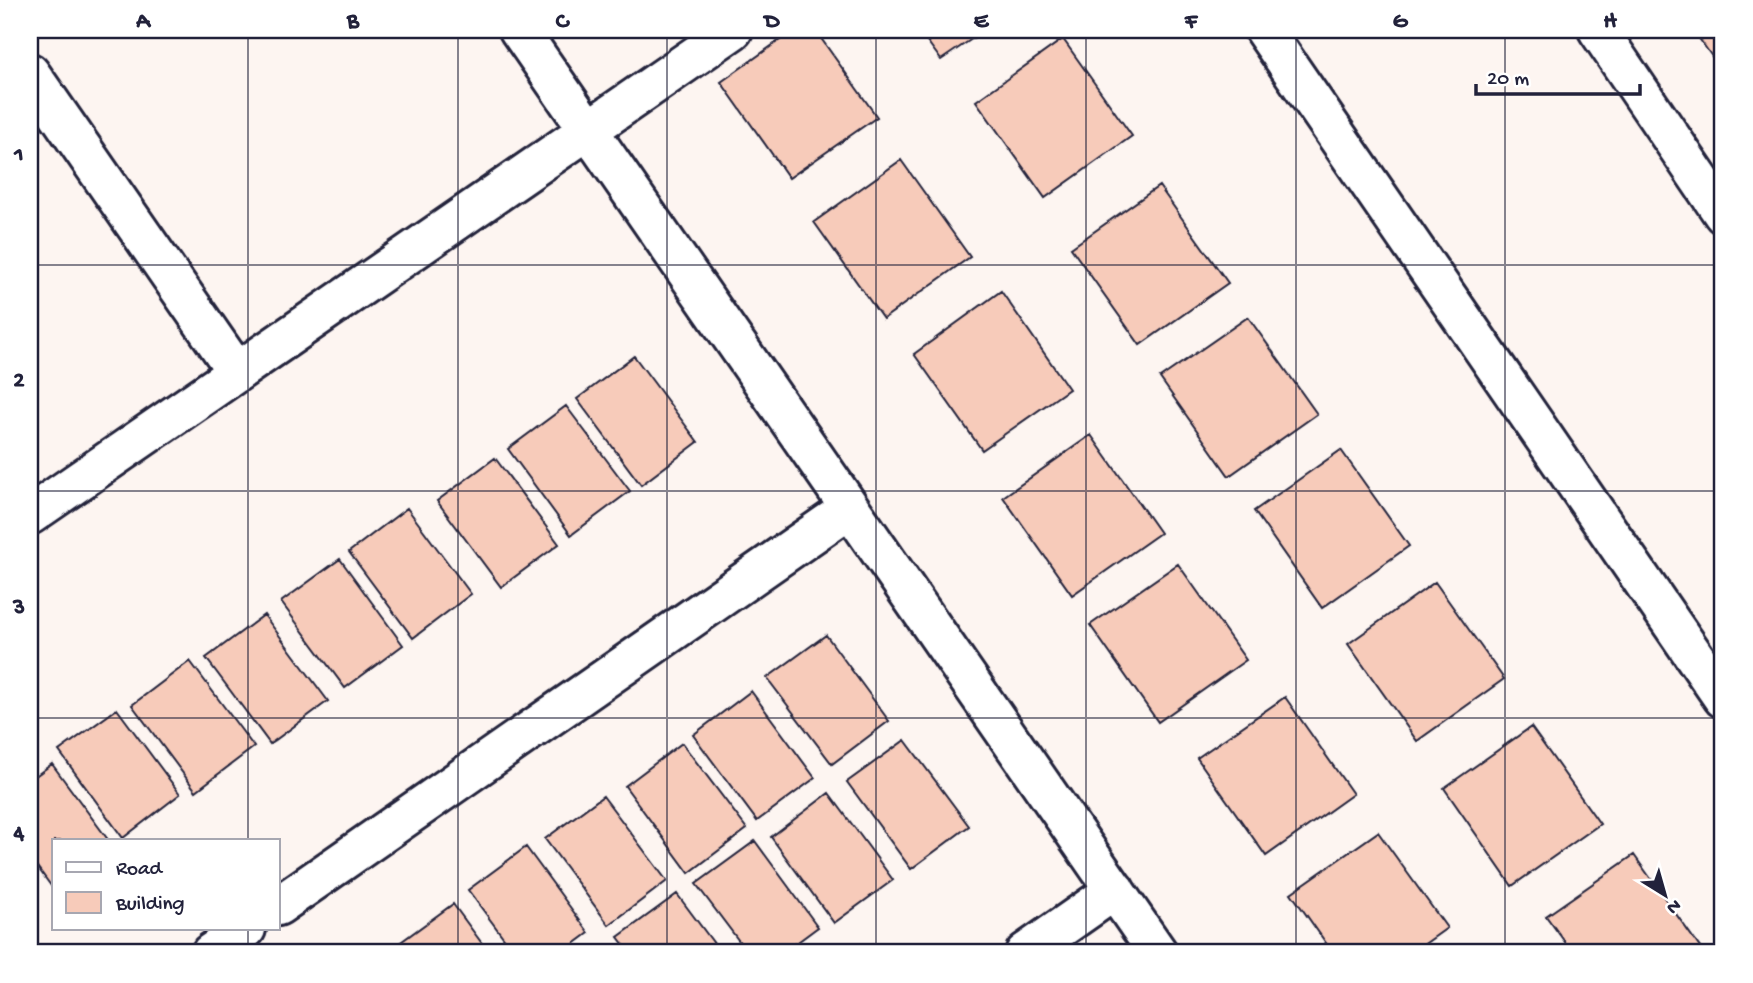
<svg xmlns="http://www.w3.org/2000/svg" width="1753" height="983" font-family="'Gochi Hand',sans-serif">
  <style>
    .building { fill: #f7cbba; stroke: #22223b; stroke-width: 2 }
    .lines { fill: none; stroke-linecap: round; stroke-linejoin: round }
    .minor-casing { stroke: #22223b; stroke-width: 44 }
    .minor { stroke: #fff; stroke-width: 38 }
    .grid { fill: none; stroke: #22223b; stroke-width: 2; stroke-opacity: 0.55 }
    .neatline { fill: none; stroke: #22223b; stroke-width: 2.5 }
    .grid-label { font-size: 23px; text-anchor: middle; font-weight: bold; fill: #22223b }
  </style>
  <rect width="100%" height="100%" fill="#fdf5f1"/>
  <filter id="ink" filterUnits="userSpaceOnUse"><feTurbulence type="fractalNoise" baseFrequency=".0143" numOctaves="2"/><feDisplacementMap in="SourceGraphic" scale="14" xChannelSelector="R" yChannelSelector="G"/><feConvolveMatrix kernelMatrix="1 2 1 2 8 2 1 2 1" color-interpolation-filters="sRGB"/></filter>
  <g filter="url(#ink)">
    <path class="building" d="M 794,30 L 815,30 L 877,117 L 789,178 L 721,82 Z
      M 919,30 L 985,30 L 941,60 Z
      M 1693,30 L 1723,30 L 1723,72 Z
      M 1063,39 L 1132,136 L 1045,198 L 976,101 Z
      M 901,160 L 970,257 L 883,319 L 814,222 Z
      M 1159,186 L 1228,283 L 1140,345 L 1071,248 Z
      M 1001,291 L 1069,389 L 982,450 L 914,354 Z
      M 1248,317 L 1317,414 L 1229,476 L 1160,378 Z
      M 634,356 L 698,442 L 641,485 L 577,399 Z
      M 566,406 L 630,491 L 571,535 L 508,449 Z
      M 1091,435 L 1160,533 L 1072,595 L 1003,497 Z
      M 1341,450 L 1409,546 L 1322,608 L 1254,511 Z
      M 495,458 L 559,544 L 501,587 L 437,501 Z
      M 407,508 L 471,594 L 413,638 L 349,552 Z
      M 340,559 L 403,645 L 345,688 L 281,602 Z
      M 1178,564 L 1246,660 L 1158,722 L 1090,625 Z
      M 1435,582 L 1504,679 L 1417,741 L 1348,644 Z
      M 264,615 L 328,701 L 270,744 L 206,658 Z
      M 826,635 L 889,721 L 832,764 L 767,678 Z
      M 190,661 L 254,747 L 196,791 L 132,705 Z
      M 751,691 L 815,778 L 757,821 L 693,735 Z
      M 1285,697 L 1353,794 L 1266,856 L 1197,758 Z
      M 117,709 L 180,794 L 123,838 L 59,751 Z
      M 1531,727 L 1600,824 L 1512,886 L 1444,788 Z
      M 905,740 L 969,826 L 911,869 L 847,782 Z
      M 682,743 L 747,829 L 689,873 L 625,786 Z
      M 52,764 L 109,841 L 54,841 L 54,890 L 30,857 L 30,780 Z
      M 829,793 L 893,880 L 834,923 L 771,837 Z
      M 603,796 L 667,881 L 609,925 L 545,839 Z
      M 1378,832 L 1447,928 L 1412,953 L 1333,953 L 1291,893 Z
      M 755,841 L 818,927 L 783,953 L 748,953 L 696,884 Z
      M 526,847 L 589,933 L 562,953 L 515,953 L 468,890 Z
      M 1634,855 L 1703,952 L 1701,953 L 1573,953 L 1546,916 Z
      M 677,894 L 721,953 L 630,953 L 618,937 Z
      M 453,904 L 489,953 L 399,953 L 394,947 Z"/>
    <g class="lines">
      <g class="minor-casing">
        <path id="minor" d="M 519,30 L 1158,953
          M 1264,30 L 1723,698
          M 1598,30 L 1723,214
          M 30,73 L 237,372
          M 30,515 L 733,30
          M 278,906 L 850,508
          M 211,953 L 246,929
          M 1025,953 L 1115,890"/>
      </g>
      <use href="#minor" class="minor"/>
    </g>
  </g>
  <path class="grid" d="M 248,30 L 248,841M 458,30 L 458,953M 667,30 L 667,953M 876,30 L 876,953M 1086,30 L 1086,953M 1296,30 L 1296,953M 1505,30 L 1505,953M 30,265 L 1723,265M 30,491 L 1723,491M 30,718 L 1723,718M 248,929 L 248,953"/>
  <rect width="1753" height="983" fill="none" stroke="#fff" stroke-width="77"/>
  <rect x="52" y="839" width="228" height="91" fill="#ffffff" stroke="#a7a7b1" stroke-width="2"/>
  <rect x="66" y="862" width="35" height="10" fill="#ffffff" stroke="#a7a7b1" stroke-width="2"/>
  <text x="116" y="874" font-size="21" fill="#22223b">Road</text>
  <rect x="66" y="892" width="35" height="21" fill="#f7cbba" stroke="#a7a7b1" stroke-width="2"/>
  <text x="116" y="909" font-size="21" fill="#22223b">Building</text>
  <g transform="translate(1665 895) rotate(143)" stroke="#ffffff" stroke-width="5" paint-order="stroke">
  <path d="M0-5L12 26L0 18L-12 26Z" fill="#22223b"/>
  <text y="-10" font-size="19" font-weight="bold" text-anchor="middle" fill="#22223b">N</text>
  </g>
  <path d="M1476 84v10h164v-10" fill="none" stroke="#22223b" stroke-width="3.5"/>
  <text x="1487" y="84" font-size="21" fill="#22223b" stroke="#ffffff" stroke-width="5" paint-order="stroke">20 m</text>
  <rect x="38" y="38" width="1676" height="906" class="neatline"/>
  <g class="grid-label">
    <text x="143" y="27">A</text>
    <text x="353" y="27">B</text>
    <text x="562" y="27">C</text>
    <text x="772" y="27">D</text>
    <text x="981" y="27">E</text>
    <text x="1191" y="27">F</text>
    <text x="1400" y="27">G</text>
    <text x="1610" y="27">H</text>
    <text x="19" y="160">1</text>
    <text x="19" y="386">2</text>
    <text x="19" y="613">3</text>
    <text x="19" y="839">4</text>
  </g>
</svg>
